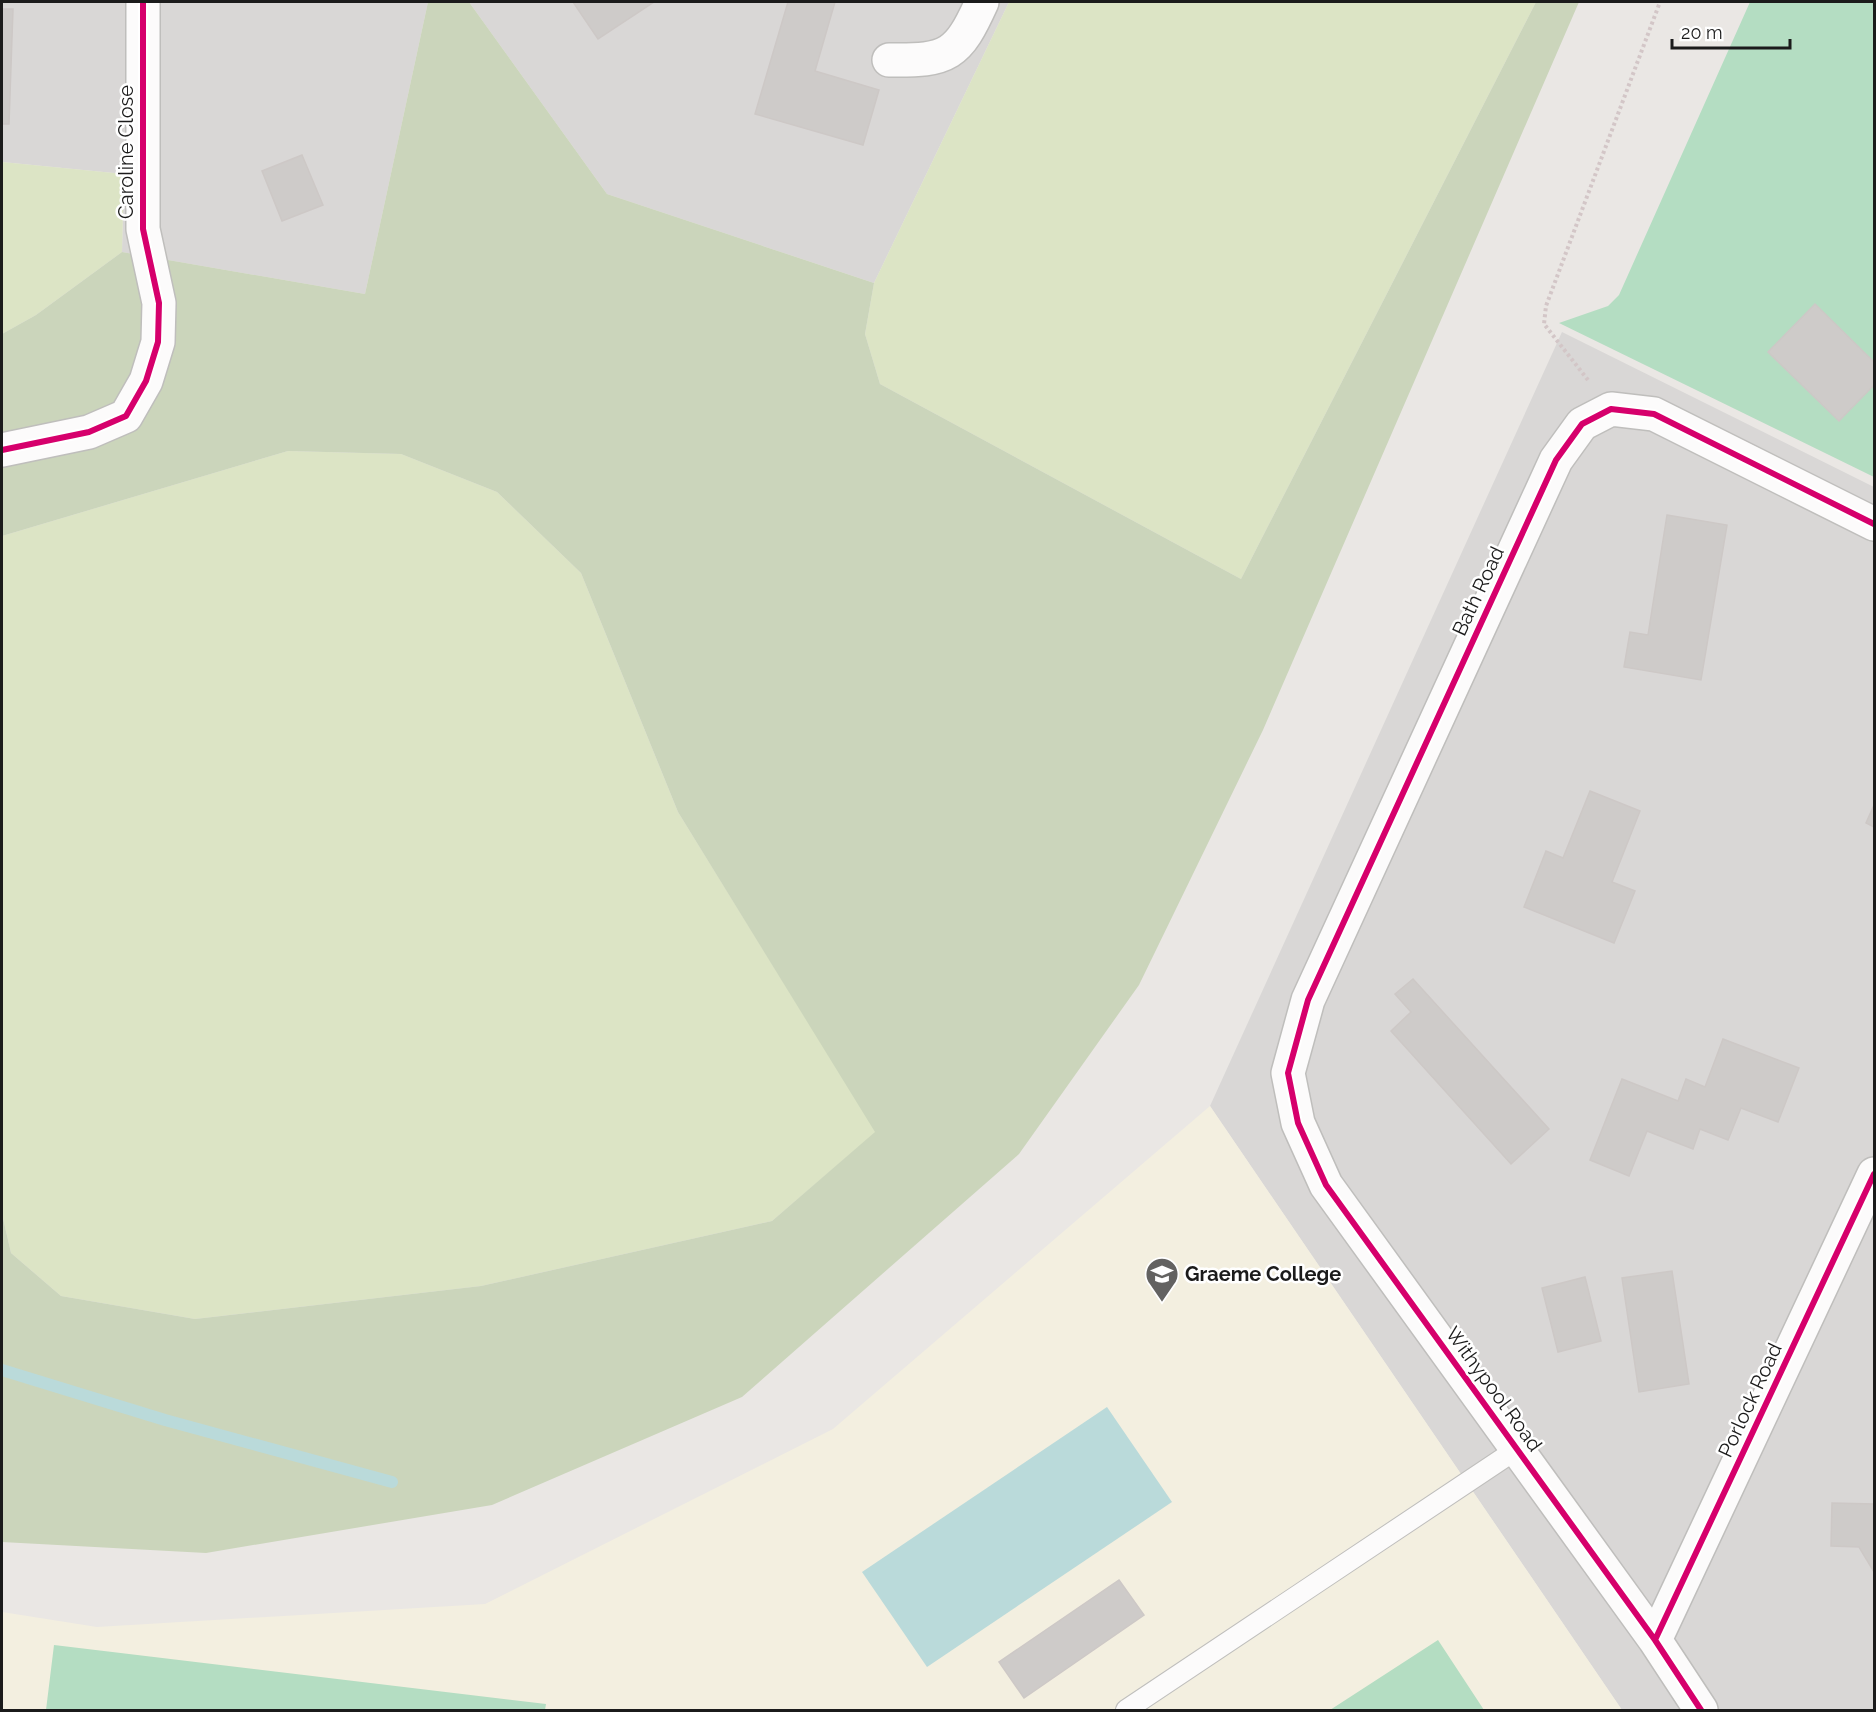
<svg xmlns="http://www.w3.org/2000/svg" width="1876" height="1712" font-family="Raleway,sans-serif">
  <style>
    .residential { fill: #d9d7d6 }
    .education { fill: #f3efe0 }
    .grass { fill: #dce4c5 }
    .forest { fill: #cbd5bb }
    .pitch { fill: #b4ddc2 }
    .water { fill: #badada }
    .lines { fill: none; stroke-linecap: round; stroke-linejoin: round }
    .stream { stroke: #badada; stroke-width: 12 }
    .building { fill: #cecbc9; stroke: #cdc8c6; stroke-width: 1.5 }
    .lane-casing { stroke: #bfbebc; stroke-width: 22 }
    .street-casing { stroke: #bfbebc; stroke-width: 36 }
    .path { stroke: #d3c6c7; stroke-width: 4; stroke-dasharray: 3 3; stroke-linecap: butt }
    .lane { stroke: #fcfbfb; stroke-width: 20 }
    .street { stroke: #fcfbfb; stroke-width: 33 }
    .cycleway-casing { stroke: #fff; stroke-width: 10 }
    .cycleway { stroke: #d6006c; stroke-width: 6 }
    .labels { text-anchor: middle; stroke-width: 5; stroke-linejoin: round; paint-order: stroke }
    .street-label { font-size: 20px; fill: #1b1b1b; stroke: #fff }
    .poi-label { font-size: 20px; font-weight: bold; fill: #1b1b1b; stroke: #fff; text-anchor: start }
  </style>
  <rect width="100%" height="100%" fill="#eae7e4"/>
  <path class="residential" d="M 2,2 L 428,2 L 365,294 L 122,252 L 124,174 L 2,162 Z
    M 469,2 L 1009,2 L 874,283 L 607,194 Z
    M 1562,332 L 1874,487 L 1874,1710 L 1622,1710 L 1210,1106 Z"/>
  <path class="education" d="M 1210,1106 L 1622,1710 L 2,1710 L 2,1612 L 97,1627 L 485,1604 L 833,1429 Z"/>
  <path class="grass" d="M 1009,2 L 1536,2 L 1241,579 L 880,384 L 865,334 L 874,283 Z
    M 2,162 L 124,174 L 122,252 L 36,315 L 2,334 Z
    M 288,451 L 401,454 L 497,492 L 581,573 L 678,812 L 876,1132 L 772,1221 L 481,1286 L 195,1319 L 61,1296 L 11,1253 L 2,1214 L 2,536 Z"/>
  <path class="forest" d="M 428,2 L 469,2 L 607,194 L 874,283 L 865,334 L 880,384 L 1241,579 L 1536,2 L 1579,2 L 1263,730 L 1139,985 L 1019,1154 L 742,1397 L 492,1505 L 206,1553 L 2,1542 L 2,1214 L 11,1253 L 61,1296 L 195,1319 L 481,1286 L 772,1221 L 875,1132 L 678,812 L 581,573 L 497,492 L 401,454 L 288,451 L 2,536 L 2,334 L 36,315 L 122,252 L 365,294 Z"/>
  <path class="pitch" d="M 1750,2 L 1874,2 L 1874,477 L 1559,323 L 1608,306 L 1619,295 Z
    M 1438,1640 L 1484,1710 L 1330,1710 Z
    M 54,1645 L 546,1704 L 545,1710 L 46,1710 Z"/>
  <path class="water" d="M 1107,1407 L 1172,1502 L 927,1667 L 862,1572 Z"/>
  <g class="lines">
    <path class="stream" d="M 2,1370 L 165,1420 L 392,1482"/>
  </g>
  <path class="building" d="M 573,2 L 654,2 L 598,39 Z
    M 788,2 L 835,2 L 815,71 L 879,90 L 863,145 L 755,114 Z
    M 2,9 L 13,9 L 9,124 L 2,124 Z
    M 302,155 L 323,205 L 282,221 L 262,171 Z
    M 1815,304 L 1874,362 L 1874,385 L 1839,421 L 1768,352 Z
    M 1667,515 L 1727,525 L 1701,680 L 1624,667 L 1630,632 L 1648,635 Z
    M 1590,791 L 1640,811 L 1612,882 L 1635,891 L 1614,943 L 1524,907 L 1546,851 L 1563,858 Z
    M 1874,805 L 1874,827 L 1866,823 Z
    M 1413,979 L 1549,1129 L 1511,1164 L 1391,1031 L 1411,1012 L 1395,994 Z
    M 1723,1039 L 1799,1068 L 1778,1122 L 1741,1108 L 1728,1140 L 1700,1129 L 1693,1149 L 1647,1131 L 1629,1176 L 1590,1160 L 1622,1079 L 1678,1101 L 1686,1079 L 1705,1087 Z
    M 1672,1271 L 1689,1384 L 1639,1392 L 1622,1278 Z
    M 1585,1277 L 1601,1341 L 1558,1352 L 1542,1288 Z
    M 1832,1503 L 1874,1504 L 1874,1572 L 1859,1547 L 1831,1546 Z
    M 1119,1580 L 1144,1615 L 1024,1698 L 999,1662 Z"/>
  <g class="lines">
    <g class="lane-casing">
      <path id="lane" d="M 1126,1710 L 1517,1449"/>
    </g>
    <g class="street-casing">
      <path id="street" d="M 889,60 C 949,61 958,55 982,2
        M 2,450 L 89,432 L 126,416 L 146,381 L 158,342 L 159,303 L 143,229 L 143,2
        M 1655,1640 L 1874,1174
        M 1701,1710 L 1655,1640 L 1326,1185 L 1298,1123 L 1288,1073 L 1308,1000 L 1556,460 L 1582,424 L 1611,409 L 1654,414 L 1874,524"/>
    </g>
    <path class="path" d="M 1588,380 L 1544,324 L 1546,306 L 1660,2"/>
    <use href="#lane" class="lane"/>
    <use href="#street" class="street"/>
    <g class="cycleway-casing">
      <path id="cycleway" d="M 2,450 L 89,432 L 126,416 L 146,381 L 158,342 L 159,303 L 143,229 L 143,2
        M 1655,1640 L 1874,1174
        M 1701,1710 L 1655,1640 L 1326,1185 L 1298,1123 L 1288,1073 L 1308,1000 L 1556,460 L 1582,424 L 1611,409 L 1654,414 L 1874,524"/>
    </g>
    <use href="#cycleway" class="cycleway"/>
  </g>
  <defs>
    <g id="school-pin" transform="scale(1.725)"><path d="M0 17L-7.5 6A9.5 9.5 0 1 1 7.5 6Z" fill="#636261" stroke="#fff"/><path d="M0-5L7-2L0 1L-7-2ZM-4 1L0 2.5L4 1V4Q0 6-4 4Z" fill="#fff"/></g>
  </defs>
  <g fill-rule="evenodd">
    <use href="#school-pin" x="1162" y="1274"/>
  </g>
  <g class="labels">
    <g class="street-label">
      <text transform="translate(126 152) rotate(-90)" y="7">Caroline Close</text>
      <text transform="translate(1478 591) rotate(-65)" y="7">Bath Road</text>
      <text transform="translate(1494 1389) rotate(54)" y="7">Withypool Road</text>
      <text transform="translate(1750 1400) rotate(-65)" y="7">Porlock Road</text>
    </g>
    <g class="poi-label">
      <text x="1185" y="1281">Graeme College</text>
    </g>
  </g>
  <rect width="1876" height="1712" fill="none" stroke="#1b1b1b" stroke-width="6"/>
  <path d="M1672 39v9h118v-9" fill="none" stroke="#1b1b1b" stroke-width="3"/>
  <text x="1681" y="39" font-size="18" fill="#1b1b1b" stroke="#ffffff" stroke-width="4.5" paint-order="stroke">20 m</text>
</svg>
